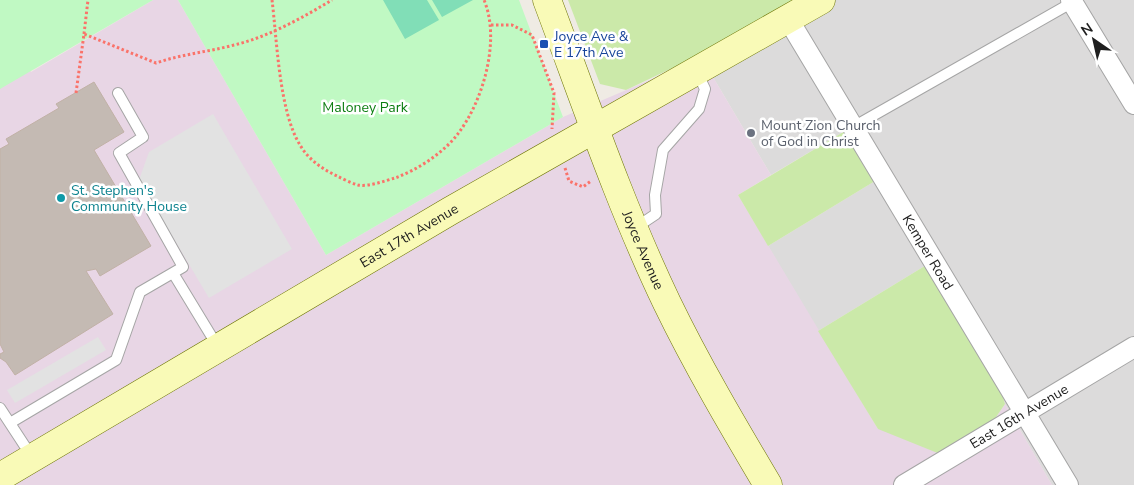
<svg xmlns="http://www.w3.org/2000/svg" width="1134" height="485" font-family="'Nunito Sans',sans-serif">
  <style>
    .residential { fill: #dcdbdb }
    .industrial { fill: #e8d6e5 }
    .grass { fill: #cbe9a9 }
    .park { fill: #c0f9c3 }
    .pitch { fill: #81deb7 }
    .parking { fill: #e2e2e2 }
    .building { fill: #c4bab3; stroke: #c1b1a6 }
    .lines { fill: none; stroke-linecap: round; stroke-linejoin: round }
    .lane-casing { stroke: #a5a5a5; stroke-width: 12 }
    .street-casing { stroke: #a5a5a5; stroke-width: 22 }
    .secondary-casing { stroke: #6d7504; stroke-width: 29 }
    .path { stroke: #fa736a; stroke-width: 3; stroke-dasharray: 2.5 2.5; stroke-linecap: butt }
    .lane { stroke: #fff; stroke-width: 10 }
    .street { stroke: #fff; stroke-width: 20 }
    .secondary { stroke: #f9fab7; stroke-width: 28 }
    .transit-dot { fill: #1a4fb4; stroke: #fff; stroke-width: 2 }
    .worship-dot { fill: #6b7280; stroke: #fff; stroke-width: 2 }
    .culture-dot { fill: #0f9aa8; stroke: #fff; stroke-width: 2 }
    .labels { text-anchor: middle; stroke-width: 5; stroke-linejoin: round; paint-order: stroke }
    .transit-label { font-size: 14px; fill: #164399; stroke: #fff; text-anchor: start }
    .park-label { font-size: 14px; fill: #0b7d10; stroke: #fff }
    .worship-label { font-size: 14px; fill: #5b616d; stroke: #fff; text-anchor: start }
    .culture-label { font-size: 14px; fill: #0d838f; stroke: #fff; text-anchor: start }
    .street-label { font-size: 14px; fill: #1e1e1e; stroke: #fff }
  </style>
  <rect width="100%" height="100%" fill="#efebe4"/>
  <path class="residential" d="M 795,0 L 1134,0 L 1134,485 L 1052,485 L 1005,404 L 997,377 L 928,264 L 818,331 L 768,246 L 875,181 L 845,131 L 771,175 L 700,55 Z"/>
  <path class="industrial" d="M 153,0 L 178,0 L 326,255 L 563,117 L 652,79 L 700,55 L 771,175 L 738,195 L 878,429 L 992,423 L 1005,404 L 1052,485 L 0,485 L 0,72 L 23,58 L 31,72 Z"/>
  <path class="grass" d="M 568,0 L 795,0 L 700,55 L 626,90 L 600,84 Z
    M 845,131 L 875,181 L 768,246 L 738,195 Z
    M 928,264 L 997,377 L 1005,404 L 992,423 L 940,454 L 878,429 L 818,331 Z"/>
  <path class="park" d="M 0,0 L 153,0 L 0,89 Z
    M 178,0 L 519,0 L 563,117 L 326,255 Z"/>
  <path class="pitch" d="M 383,0 L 427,0 L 439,20 L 405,39 Z
    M 432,0 L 473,0 L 442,17 Z"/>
  <path class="parking" d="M 213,114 L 292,249 L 209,298 L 139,180 L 149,152 Z
    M 98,337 L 106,350 L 15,403 L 7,390 Z"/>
  <path class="building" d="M 94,82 L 124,132 L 94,150 L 151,246 L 100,276 L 96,269 L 86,271 L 113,314 L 15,375 L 6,362 L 0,358 L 0,354 L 4,352 L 0,344 L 0,149 L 9,144 L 6,139 L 59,108 L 56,104 Z"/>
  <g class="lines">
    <g class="lane-casing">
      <path id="lane" d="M 853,127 L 1073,2
        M 635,228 L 656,214 L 655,195 L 663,150 L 699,109 L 705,89 L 697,72
        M 173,273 L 218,347
        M 0,408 L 32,457
        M 10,423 L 116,360 L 140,292 L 183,267 L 119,153 L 143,137 L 118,93"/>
    </g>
    <g class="street-casing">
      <g id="street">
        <path d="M 1071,0 L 1134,104"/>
        <path id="s1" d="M 788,19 L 1068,485"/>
        <path id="s2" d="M 904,485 L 1134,347"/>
      </g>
    </g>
    <g class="secondary-casing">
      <g id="secondary">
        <path id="s3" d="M 547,0 C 585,101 620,205 667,303 C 697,365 733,426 768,485"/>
        <path id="s4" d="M 0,477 L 450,211 L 821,0"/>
      </g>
    </g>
    <path class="path" d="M 272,0 C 277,40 279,111 300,145 C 308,159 322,169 337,176 C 343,179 351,183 358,185 C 369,187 384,181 395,178 C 417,170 442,154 457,135 C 483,102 501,40 484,0
      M 491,25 L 512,25 L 532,35 L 554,93 L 552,129
      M 84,34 L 88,0
      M 76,93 L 84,34 L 156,63 C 182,54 208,52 234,45 C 268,37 302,18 332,0
      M 565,168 L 569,181 L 583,187 L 591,181"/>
    <use href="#lane" class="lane"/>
    <use href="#street" class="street"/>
    <use href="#secondary" class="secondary"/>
  </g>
  <rect class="transit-dot" x="539" y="39" width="10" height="10" rx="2.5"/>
  <circle class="worship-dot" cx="751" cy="133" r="5"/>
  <circle class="culture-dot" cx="61" cy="198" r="5"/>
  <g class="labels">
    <g class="transit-label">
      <text x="554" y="41">Joyce Ave &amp;<tspan x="554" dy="16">E 17th Ave</tspan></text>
    </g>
    <g class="park-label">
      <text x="365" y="112">Maloney Park</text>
    </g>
    <g class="worship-label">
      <text x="761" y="130">Mount Zion Church<tspan x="761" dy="16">of God in Christ</tspan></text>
    </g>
    <g class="culture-label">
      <text x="71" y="195">St. Stephen's<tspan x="71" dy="16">Community House</tspan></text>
    </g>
    <g class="street-label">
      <text dy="5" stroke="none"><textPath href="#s4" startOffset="475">East 17th Avenue</textPath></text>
      <text dy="5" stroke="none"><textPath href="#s3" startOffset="268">Joyce Avenue</textPath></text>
      <text dy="5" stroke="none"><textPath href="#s1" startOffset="272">Kemper Road</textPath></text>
      <text dy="5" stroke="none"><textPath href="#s2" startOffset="134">East 16th Avenue</textPath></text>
    </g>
  </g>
  <g transform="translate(1094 40) rotate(326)" stroke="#ffffff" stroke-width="4" paint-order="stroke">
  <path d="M0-4L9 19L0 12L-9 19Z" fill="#1e1e1e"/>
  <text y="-8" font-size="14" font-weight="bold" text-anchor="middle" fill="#1e1e1e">N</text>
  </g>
</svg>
